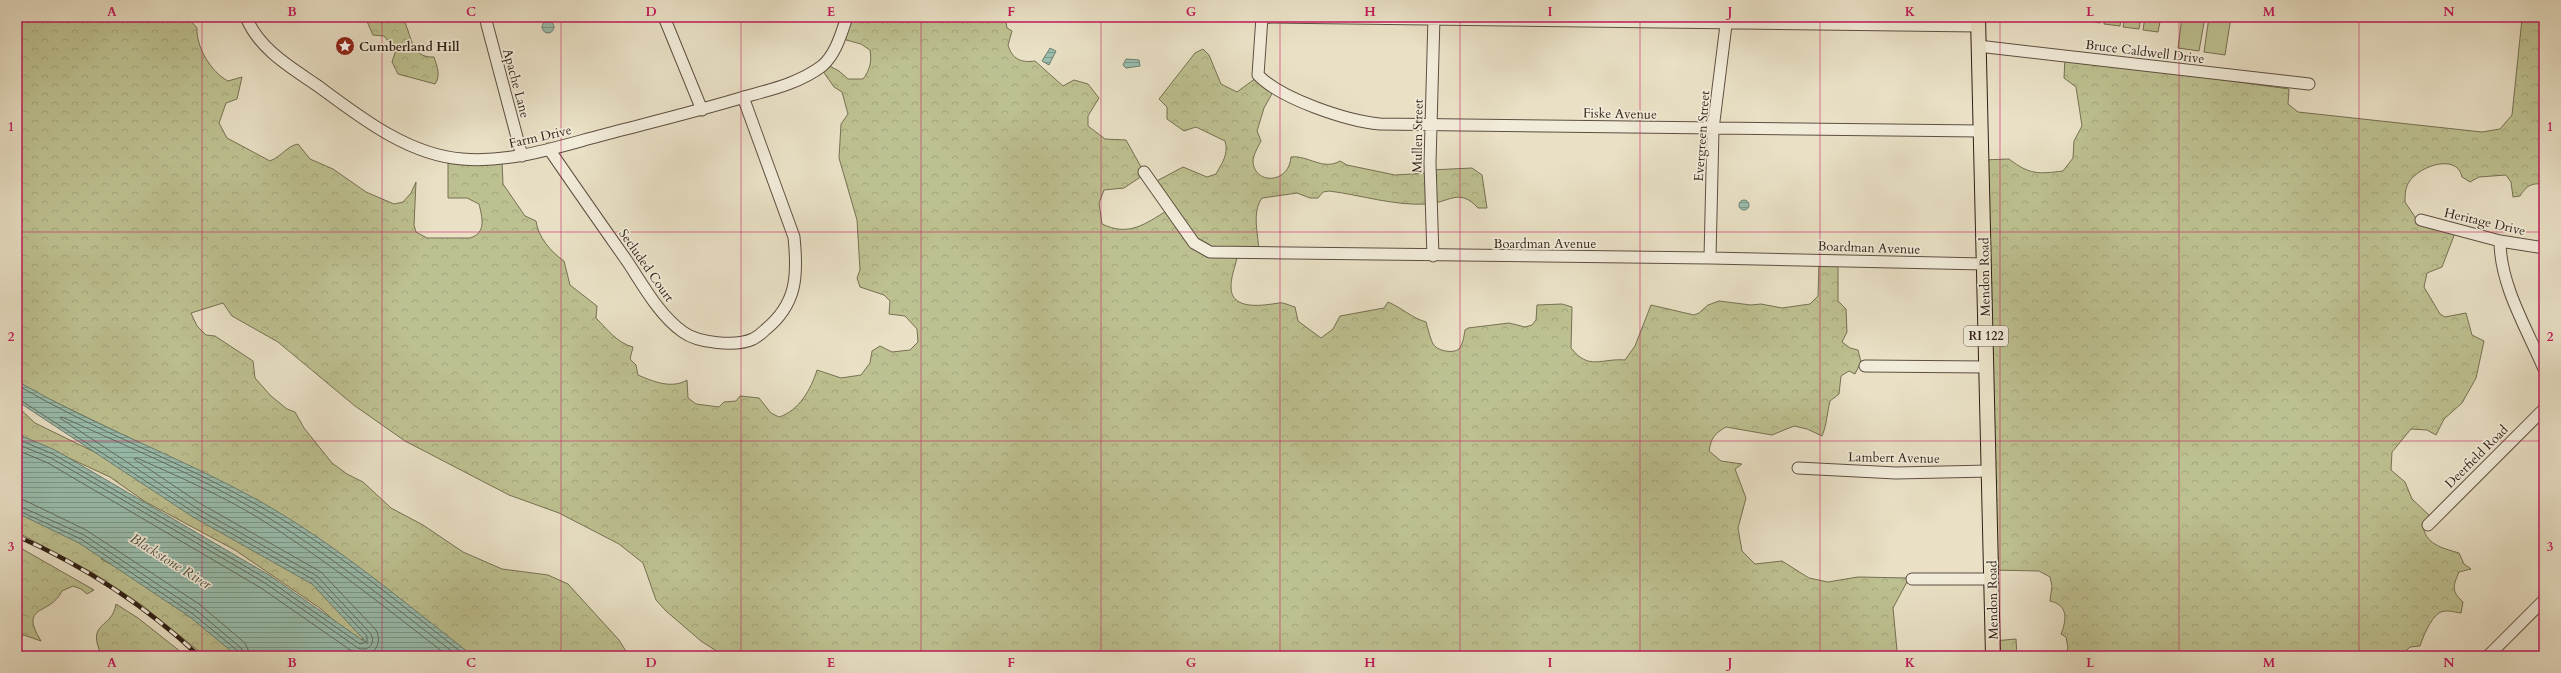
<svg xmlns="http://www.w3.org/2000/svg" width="2561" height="673" font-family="Cardo,serif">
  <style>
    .forest { fill: url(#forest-crowns); stroke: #767052 }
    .garden { fill: #bdc090; stroke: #767052 }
    .water { fill: url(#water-rules); stroke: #6f7e71 }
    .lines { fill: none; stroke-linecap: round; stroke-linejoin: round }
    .shore { stroke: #646e62; stroke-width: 1 }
    .minor-casing { stroke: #5e4f41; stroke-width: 13 }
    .major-casing { stroke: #301f15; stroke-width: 16 }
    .minor { stroke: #f1ebd9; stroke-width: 11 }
    .major { stroke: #e9e0c5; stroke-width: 14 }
    .rail-casing { stroke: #301f15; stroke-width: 4.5 }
    .rail { stroke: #f1ebd9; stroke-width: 3; stroke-dasharray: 9; stroke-linecap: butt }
    .grid { fill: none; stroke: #c2185b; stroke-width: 1; stroke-opacity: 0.55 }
    .labels { text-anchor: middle; stroke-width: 3.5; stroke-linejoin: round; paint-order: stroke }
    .shield { fill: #f1ebd9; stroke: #6a5c50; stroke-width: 1 }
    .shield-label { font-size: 12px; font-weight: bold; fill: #301f15 }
    .poi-label { font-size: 13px; font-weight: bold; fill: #301f15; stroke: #f1ebd9; text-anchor: start }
    .street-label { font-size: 13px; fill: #301f15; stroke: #f1ebd9 }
    .water-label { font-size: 14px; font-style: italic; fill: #504f43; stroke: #f1ebd9 }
    .neatline { fill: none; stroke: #c2185b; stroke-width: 1.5 }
    .grid-label { font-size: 13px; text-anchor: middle; font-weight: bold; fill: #c2185b }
  </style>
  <defs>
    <pattern id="forest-crowns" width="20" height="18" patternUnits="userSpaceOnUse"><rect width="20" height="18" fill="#bdc090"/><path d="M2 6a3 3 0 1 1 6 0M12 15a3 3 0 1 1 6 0" fill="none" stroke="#a3a57b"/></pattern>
    <pattern id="water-rules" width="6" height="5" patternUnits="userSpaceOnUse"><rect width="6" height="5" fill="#99beae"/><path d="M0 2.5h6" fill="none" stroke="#7d9a8c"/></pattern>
  </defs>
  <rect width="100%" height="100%" fill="#e9e0c5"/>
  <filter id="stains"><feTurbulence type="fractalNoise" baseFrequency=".005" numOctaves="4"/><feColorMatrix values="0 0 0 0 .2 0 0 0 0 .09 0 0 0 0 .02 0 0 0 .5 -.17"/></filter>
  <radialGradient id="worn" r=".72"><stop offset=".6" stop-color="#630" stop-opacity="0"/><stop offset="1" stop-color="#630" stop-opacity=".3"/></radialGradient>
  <path class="forest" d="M 17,17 L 187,17 L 197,28 C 196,47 211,72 228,81 L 242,77 L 237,99 L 226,103 L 219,123 L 227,138 L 270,161 C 282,156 287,146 298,144 L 310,159 L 333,169 L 366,192 L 394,204 L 403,202 L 411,193 L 416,182 L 414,225 L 416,232 L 427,238 L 470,238 C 487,233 482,217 479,204 L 467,198 L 448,198 L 448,158 L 502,161 L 503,184 L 525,216 L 536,221 C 538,237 551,252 564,261 L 570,285 L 597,306 L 596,318 C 607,329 617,343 633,347 L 630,359 L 636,365 L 638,375 C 654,382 672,389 687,380 L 688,398 L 696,404 L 719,407 L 724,402 L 736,401 L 740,396 L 759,398 L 771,413 L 779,417 C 799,411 811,389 817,370 L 841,378 L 861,375 L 870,363 L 872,351 L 880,346 L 892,352 L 910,350 L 918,342 L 917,329 L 905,316 L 889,314 L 890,301 L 884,295 L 860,287 L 857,278 L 860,270 L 857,220 L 839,158 L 841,124 L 848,114 L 842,92 L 834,87 L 820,67 L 824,63 L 839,71 L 848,79 L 863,79 C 870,70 872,61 870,50 L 861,44 L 839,38 L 843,17 L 1005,17 L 1007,28 L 1012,31 L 1008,45 C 1012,59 1021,63 1035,61 L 1063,86 L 1074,80 L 1088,84 L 1099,98 L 1088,116 L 1088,126 L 1105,139 L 1126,140 L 1145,174 L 1124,188 L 1104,190 L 1099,203 L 1102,224 C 1129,237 1145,224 1168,210 L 1153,183 L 1183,167 L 1207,177 L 1216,174 C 1222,163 1229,154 1225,141 L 1196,127 L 1184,131 L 1167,119 L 1167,107 L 1159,99 L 1195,53 L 1203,49 L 1209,55 L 1221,84 L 1237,92 L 1256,78 L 1274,90 L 1264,108 L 1257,131 L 1261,141 C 1258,147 1253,155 1253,162 C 1255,185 1289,184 1291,157 C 1308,155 1323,171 1340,161 L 1347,165 L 1395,175 L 1428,173 L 1430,170 L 1472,168 L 1482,175 L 1487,208 L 1478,208 C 1459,187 1449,203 1427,204 C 1394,206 1361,195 1329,191 L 1323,192 L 1318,198 L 1310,198 L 1297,193 L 1262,198 C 1251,213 1259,236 1259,254 L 1237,258 C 1235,267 1231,277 1231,286 C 1230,312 1265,305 1279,303 C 1284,302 1290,306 1295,307 L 1298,321 L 1321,338 L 1333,329 L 1340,316 L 1384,308 L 1388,302 C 1402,308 1412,318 1426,322 C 1428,329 1430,338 1433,344 C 1437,351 1453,354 1459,349 C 1463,344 1464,336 1465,330 L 1468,328 L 1509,323 L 1525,327 L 1532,325 L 1536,320 L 1537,305 L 1562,304 L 1572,307 L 1571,348 C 1589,371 1601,358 1625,360 L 1635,346 L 1651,305 L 1694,315 L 1699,313 L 1708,305 L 1719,301 L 1751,305 L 1761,304 L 1782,308 L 1810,304 L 1818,296 L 1819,262 L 1838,265 L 1838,301 L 1846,309 L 1847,332 L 1842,342 L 1850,348 L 1858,350 L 1861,362 L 1855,374 L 1849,371 L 1841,376 L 1839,394 L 1830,401 C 1827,413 1827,424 1822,436 L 1807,429 L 1794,426 L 1772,435 L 1726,427 C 1715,433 1711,438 1709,451 L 1721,461 L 1742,464 L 1735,469 L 1746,498 L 1738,528 L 1742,551 L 1755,564 L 1782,561 L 1809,578 L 1828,582 L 1858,577 L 1909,578 L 1893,608 L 1897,650 L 1893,656 L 724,656 L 701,641 L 666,611 L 656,600 L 643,563 L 619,544 L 559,513 L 509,495 L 405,441 L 355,406 L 278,342 L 232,316 L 223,303 L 191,313 L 197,326 L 206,335 L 215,336 L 253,361 L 255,378 L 271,396 L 287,409 L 295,412 L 304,428 L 332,463 L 347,474 L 363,482 L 391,508 L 423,525 L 463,552 L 502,569 L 548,575 L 568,584 L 619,640 L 629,656 L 462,656 L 227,485 L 51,400 L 33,397 L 18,407 L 35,423 L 117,463 L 305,576 L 364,636 L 364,640 L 351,636 L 321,609 L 235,550 L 144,501 L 110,477 L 17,434 Z
    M 365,17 L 402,17 C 413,35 409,58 434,57 C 437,66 441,76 435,84 L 398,74 L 392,62 L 396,50 L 384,36 L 373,35 Z
    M 2525,17 L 2544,17 L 2544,184 C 2531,183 2527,185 2520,196 L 2513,197 L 2511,182 L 2506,175 L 2479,177 L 2470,182 L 2462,177 C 2457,151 2413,168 2407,186 C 2405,190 2405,197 2405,202 L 2419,223 L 2455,233 L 2442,267 L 2427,273 L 2424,287 L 2440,314 L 2445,317 L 2466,313 L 2472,335 L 2484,341 L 2476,378 L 2462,403 L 2444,419 L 2436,435 L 2427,430 L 2411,429 L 2392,452 L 2391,470 L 2405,482 L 2412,499 L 2430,516 L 2423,524 C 2424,544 2442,548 2459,553 L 2464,564 L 2471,569 L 2459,572 C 2453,586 2451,591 2463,602 L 2461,613 C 2454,612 2445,609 2439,613 C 2430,619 2423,637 2420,646 L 2410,647 L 2403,654 L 2387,653 L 2385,656 L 2065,656 L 2068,648 L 2066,637 L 2061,634 C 2067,619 2068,605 2050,601 L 2052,586 L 2050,577 L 2039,571 L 1990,570 L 1982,160 L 2009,159 C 2030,175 2038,174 2063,171 L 2073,158 L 2074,141 L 2082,126 L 2076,87 L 2064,78 L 2065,58 L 2289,89 L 2288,104 L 2298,112 L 2482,132 L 2500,129 L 2512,115 L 2522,19 Z
    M 17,507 L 79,538 L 103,558 L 101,559 L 149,584 L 241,656 L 205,656 L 142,605 L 95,574 L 17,532 Z
    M 17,546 L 94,590 L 87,594 L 81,589 L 73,586 L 62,591 C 50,616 18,604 41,641 L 24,635 L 17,639 Z
    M 116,604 L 138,618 L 186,656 L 102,656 C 85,621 112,630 116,604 Z
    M 2016,639 L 2017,656 L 1993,656 L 1993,641 Z"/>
  <path class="garden" d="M 2085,17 L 2101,17 L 2100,23 L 2084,20 Z
    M 2105,17 L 2121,17 L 2120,26 L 2104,24 Z
    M 2125,17 L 2141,17 L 2139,29 L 2123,27 Z
    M 2145,17 L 2161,17 L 2158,32 L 2143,30 Z
    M 2182,17 L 2205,17 L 2199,51 L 2178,48 Z
    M 2209,17 L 2231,17 L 2225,55 L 2204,52 Z"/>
  <path class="water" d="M542 27a6 6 0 1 1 12 0a6 6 0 1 1-12 0Z
    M 1050,48 L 1056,51 L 1049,65 L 1042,61 Z
    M 1126,59 L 1139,60 L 1140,66 L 1126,68 L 1123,65 Z
    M1739 205a5 5 0 1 1 10 0a5 5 0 1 1-10 0Z
    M 17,381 C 96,427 183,458 263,503 C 338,546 405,603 473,656 L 237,656 L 190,617 L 79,543 L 17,513 L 17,434 L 55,450 L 269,575 L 368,644 L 312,584 L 193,517 L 17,401 Z"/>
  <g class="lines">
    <path class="shore" d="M 17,385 C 95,431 182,462 261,507 C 334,548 400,604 466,656
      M 17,398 L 195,513 L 314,580 L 367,636 L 367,642 L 360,644 L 267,579 L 53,454 L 17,439
      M 17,444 L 51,458 L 265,583 L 358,648 C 368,652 376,644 371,634 L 317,576 L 198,509 L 60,418 L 62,417 C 128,447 197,475 259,512 C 330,554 393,606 458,656
      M 17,450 L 48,463 L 261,588 L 356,654 C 371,660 384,645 376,630 L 321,572 L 201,504 L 134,459 L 137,458 C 177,476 219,494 257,517 C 324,558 386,608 448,656
      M 17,499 L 24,500 L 86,530 L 199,604 L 245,643 L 251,656
      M 17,505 L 84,535 L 196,610 L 241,648 L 245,656
      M 17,510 L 81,539 L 193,614 L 238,651 L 240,656"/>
    <g class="minor-casing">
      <path id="minor" d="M 246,17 C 259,49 290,67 318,86 C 360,117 408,155 462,159 C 509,163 554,148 599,136 C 644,124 690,113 734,100 C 764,91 797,85 822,66 C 836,54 841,34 847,17
        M 485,17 L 522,156
        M 664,17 L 702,110
        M 1262,17 L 1258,75 C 1281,99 1347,121 1380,124 L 1980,131
        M 1262,17 L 1978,26
        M 1978,46 L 2309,84
        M 549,149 C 575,187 601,224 627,261 C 643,285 659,315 683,332 C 698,343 736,347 753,339 C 757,337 762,333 765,330 C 797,304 798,276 794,237 L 743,97
        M 1144,172 L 1194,243 L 1210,252 L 1710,258 L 1984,264
        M 2421,220 L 2500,241 L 2544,248
        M 2500,241 C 2500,285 2527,329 2544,369
        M 1433,256 L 1430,163 L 1434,17
        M 1710,258 L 1713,129 L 1727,17
        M 1865,366 L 1986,367
        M 1798,468 L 1896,473 L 1989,471
        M 2428,525 L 2544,409
        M 1912,579 L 1991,579
        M 2488,656 L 2544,600"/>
    </g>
    <g class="major-casing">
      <path id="major" d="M 1978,17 L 1993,656"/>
    </g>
    <use href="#minor" class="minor"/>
    <use href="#major" class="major"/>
    <g class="rail-casing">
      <path id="rail" d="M 17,536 C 84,566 146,606 199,656"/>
    </g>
    <use href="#rail" class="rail"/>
  </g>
  <path class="grid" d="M 202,17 L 202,656M 382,17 L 382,656M 561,17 L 561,656M 741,17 L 741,656M 921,17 L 921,656M 1101,17 L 1101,656M 1280,17 L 1280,656M 1460,17 L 1460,656M 1640,17 L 1640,656M 1820,17 L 1820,656M 2000,17 L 2000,656M 2179,17 L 2179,656M 2359,17 L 2359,656M 17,232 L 2544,232M 17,441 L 2544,441"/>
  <defs>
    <g id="sight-disc" transform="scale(1)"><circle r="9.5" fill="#8f2418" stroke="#f1ebd9"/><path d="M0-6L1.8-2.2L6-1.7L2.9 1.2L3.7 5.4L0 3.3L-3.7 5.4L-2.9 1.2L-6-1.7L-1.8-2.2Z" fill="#fff"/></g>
  </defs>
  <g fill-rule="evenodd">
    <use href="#sight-disc" x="345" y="46"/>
  </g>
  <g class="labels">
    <rect class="shield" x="1964" y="326" width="44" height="20" rx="3"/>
    <g class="shield-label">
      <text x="1986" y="340">RI 122</text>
    </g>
    <g class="poi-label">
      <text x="359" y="51">Cumberland Hill</text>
    </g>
    <g class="street-label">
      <text transform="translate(2145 51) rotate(7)" y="5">Bruce Caldwell Drive</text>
      <text transform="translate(517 83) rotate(75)" y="5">Apache Lane</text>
      <text transform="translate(1620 113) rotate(1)" y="5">Fiske Avenue</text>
      <text transform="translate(540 136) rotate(-13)" y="5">Farm Drive</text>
      <text transform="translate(1417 136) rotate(-89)" y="5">Mullen Street</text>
      <text transform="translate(1701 136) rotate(-86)" y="5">Evergreen Street</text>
      <text transform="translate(2485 221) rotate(13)" y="5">Heritage Drive</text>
      <text x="1545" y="248">Boardman Avenue</text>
      <text transform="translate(1869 247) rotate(2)" y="5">Boardman Avenue</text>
      <text transform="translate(647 265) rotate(55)" y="5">Secluded Court</text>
      <text transform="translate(1984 277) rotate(-91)" y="5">Mendon Road</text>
      <text transform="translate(2476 456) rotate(-45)" y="5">Deerfield Road</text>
      <text transform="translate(1894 457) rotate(1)" y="5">Lambert Avenue</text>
      <text transform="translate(1992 600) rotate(-91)" y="5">Mendon Road</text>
    </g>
    <g class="water-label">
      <text transform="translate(171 561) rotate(32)" y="5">Blackstone River</text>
    </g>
  </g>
  <rect width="2561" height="673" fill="none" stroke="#e9e0c5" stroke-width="44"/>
  <rect x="22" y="22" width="2517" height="629" class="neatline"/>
  <g class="grid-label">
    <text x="112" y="16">A</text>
    <text x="292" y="16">B</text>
    <text x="471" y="16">C</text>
    <text x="651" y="16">D</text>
    <text x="831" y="16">E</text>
    <text x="1011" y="16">F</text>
    <text x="1191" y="16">G</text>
    <text x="1370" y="16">H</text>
    <text x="1550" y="16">I</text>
    <text x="1730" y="16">J</text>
    <text x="1910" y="16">K</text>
    <text x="2090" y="16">L</text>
    <text x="2269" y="16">M</text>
    <text x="2449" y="16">N</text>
    <text x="11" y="131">1</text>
    <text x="2550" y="131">1</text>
    <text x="11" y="341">2</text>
    <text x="2550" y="341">2</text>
    <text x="11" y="551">3</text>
    <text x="2550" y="551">3</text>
    <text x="112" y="667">A</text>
    <text x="292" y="667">B</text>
    <text x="471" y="667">C</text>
    <text x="651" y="667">D</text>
    <text x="831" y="667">E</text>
    <text x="1011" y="667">F</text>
    <text x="1191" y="667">G</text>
    <text x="1370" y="667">H</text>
    <text x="1550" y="667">I</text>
    <text x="1730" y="667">J</text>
    <text x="1910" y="667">K</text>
    <text x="2090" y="667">L</text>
    <text x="2269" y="667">M</text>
    <text x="2449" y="667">N</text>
  </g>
  <rect width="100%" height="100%" filter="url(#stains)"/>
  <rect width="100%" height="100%" fill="url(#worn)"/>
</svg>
